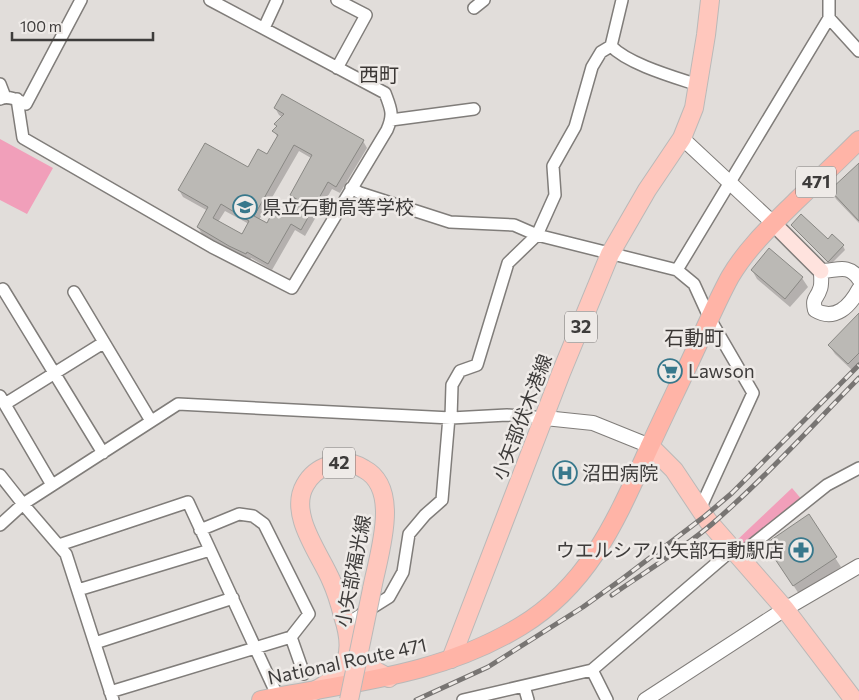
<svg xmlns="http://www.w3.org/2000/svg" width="859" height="700" font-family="Commissioner,'Noto Sans JP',sans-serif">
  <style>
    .green { fill: #f19fba }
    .shadow { fill: #0003; fill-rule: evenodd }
    .building { fill: #bbb9b5; stroke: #898884; fill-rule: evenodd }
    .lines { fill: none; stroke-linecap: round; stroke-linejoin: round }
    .minor-casing { stroke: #807d7a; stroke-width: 14 }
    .tertiary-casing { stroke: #807d7a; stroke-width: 16 }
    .secondary-casing { stroke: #807d7a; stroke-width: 18 }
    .primary-casing { stroke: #bab9b8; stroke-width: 20 }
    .trunk-casing { stroke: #bab9b8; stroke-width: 20 }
    .minor { stroke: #fff; stroke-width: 11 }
    .tertiary { stroke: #fff; stroke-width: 14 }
    .secondary { stroke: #ffe3de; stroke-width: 15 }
    .primary { stroke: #ffc7bd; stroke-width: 18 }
    .trunk { stroke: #ffb4a7; stroke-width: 18 }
    .rail-casing { stroke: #787573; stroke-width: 5 }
    .rail { stroke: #eeeae7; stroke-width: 3; stroke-dasharray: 9; stroke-linecap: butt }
    .primary-bridge-casing { stroke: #bab9b8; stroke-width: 20; stroke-linecap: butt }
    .primary-bridge { stroke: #ffc7bd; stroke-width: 18 }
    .labels { text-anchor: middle; stroke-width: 5; stroke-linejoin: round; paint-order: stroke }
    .shield { fill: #eeeae7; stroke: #73706f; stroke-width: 1 }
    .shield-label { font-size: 18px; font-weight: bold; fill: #3e3c3b }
    .poi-label { font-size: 19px; fill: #3e3c3b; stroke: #eeeae7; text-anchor: start }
    .street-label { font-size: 19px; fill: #3e3c3b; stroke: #eeeae7 }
    .neighbourhood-label { font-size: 20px; fill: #3b3735; stroke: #eeeae7 }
  </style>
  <rect width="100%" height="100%" fill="#e1ddda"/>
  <path class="green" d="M 0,139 L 53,168 L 27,214 L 0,200 Z
    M 792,488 L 803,501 L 744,548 L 734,543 Z"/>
  <path class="shadow" d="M 275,108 L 363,141 L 367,148 L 340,193 L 332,189 L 305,236 L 295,230 L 272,270 L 251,258 L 250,260 L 234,253 L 202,234 L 198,227 L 208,211 L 183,197 L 179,190 L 248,169 L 268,155 L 278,138 L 274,131 L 278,127 L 282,117 L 279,115 ZM 299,151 L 311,158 L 291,195 L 298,203 L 289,218 L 277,218 L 267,225 L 259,220 ZM 225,211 L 249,224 L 242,236 L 218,222 Z
    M 859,165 L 859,223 L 836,199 L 831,190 Z
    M 792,225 L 843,246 L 845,250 L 830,265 Z
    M 752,270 L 802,278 L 808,287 L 790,307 L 757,279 Z
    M 859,315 L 859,367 L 854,372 L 835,354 L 829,345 Z
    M 808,516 L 841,567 L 799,594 L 772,553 Z"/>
  <path class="building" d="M 282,94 L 364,140 L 336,187 L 328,182 L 301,230 L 291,224 L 268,264 L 247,252 L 246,254 L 229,246 L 197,227 L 208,207 L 178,190 L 205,143 L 248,167 L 258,149 L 267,154 L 278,135 L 272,131 L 277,126 L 274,124 L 284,114 L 274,108 ZM 294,145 L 312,155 L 290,195 L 298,200 L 289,216 L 280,211 L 277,216 L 272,213 L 267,223 L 254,216 ZM 221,204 L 249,221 L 242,234 L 213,218 Z
    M 859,163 L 859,221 L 830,190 Z
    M 801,214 L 828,239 L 832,234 L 844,245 L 828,262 L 791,225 Z
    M 769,248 L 803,277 L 785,299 L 751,270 Z
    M 859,313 L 859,353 L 848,364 L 828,345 Z
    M 809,514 L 837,557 L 793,586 L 765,544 Z"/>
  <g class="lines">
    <g class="minor-casing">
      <path id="minor" d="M 337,0 L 366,15 L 337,68
        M 474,8 L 484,0
        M 829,18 L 859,51
        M 264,28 L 277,0
        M 611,46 C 628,64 674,77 698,85
        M 0,84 L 5,97
        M 0,99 C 8,95 18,100 26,104 L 81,0
        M 17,99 L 23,138 L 212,247 L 292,288 L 387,130 C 394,114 391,109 385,93 L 210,0
        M 391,120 L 474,109
        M 351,188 L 360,193 L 450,222 L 514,225 L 537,235 L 677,270 L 694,284 L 710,319 L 753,393 L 700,509
        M 677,270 L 829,18 L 829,0
        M 3,289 L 103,453
        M 74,292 L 151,421
        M 0,396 L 52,485
        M 5,404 L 103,343
        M 451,418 L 452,385 L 460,371 L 477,365 L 508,263 L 537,235 L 555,195 L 553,166 L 575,127 L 592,67 L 601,52 L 611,46 L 622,0
        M 0,475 L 23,504 L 66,554 L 113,700
        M 0,525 L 23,504 L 178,404 L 451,418 L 507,415 L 545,418
        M 59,545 L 188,502 L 278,697
        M 738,556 L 827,485 L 859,468
        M 78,590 L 210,550
        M 346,624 L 389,597 L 403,572 L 409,534 L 425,515 L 442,500 L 449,417
        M 291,637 L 304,674
        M 95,643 L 233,598
        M 592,670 L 607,700
        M 524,686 L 528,700
        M 110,692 L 291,637 L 309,614 L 264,524 L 253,516 L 239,514 L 200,530
        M 463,700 L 592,670 L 732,550"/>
    </g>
    <g class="tertiary-casing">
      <path id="tertiary" d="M 682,138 L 773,223
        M 859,279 C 848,263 837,271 821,271 C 821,276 822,285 820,289 C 817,299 812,297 815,310 C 835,322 850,306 859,289
        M 545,418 L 593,423 L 650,446
        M 645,700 L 785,609 L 859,566"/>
    </g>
    <g class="secondary-casing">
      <path id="secondary" d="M 773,223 L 821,271"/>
    </g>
    <g class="primary-casing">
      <path id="primary" d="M 650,446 L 674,470 L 708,521 L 785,609 L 854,700
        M 351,645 C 360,660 373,671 389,678
        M 451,659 L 561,373 L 610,254 L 647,190 L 682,138 L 694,108 L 706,35 L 710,0
        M 314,691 C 349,673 355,652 343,616 C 340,604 336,591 331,580 C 320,554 288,514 305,485 C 310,476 318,469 328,466 C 341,461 353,462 364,469 C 402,489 378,556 372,589"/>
    </g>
    <g class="trunk-casing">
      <path id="trunk" d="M 261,700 C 352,682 439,676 521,626 C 590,584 617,518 649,448 C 665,413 682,379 698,344 C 708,322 718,299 730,277 C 747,248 772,225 796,201 C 817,181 838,161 859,140"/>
    </g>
    <use href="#minor" class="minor"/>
    <use href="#tertiary" class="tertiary"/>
    <use href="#secondary" class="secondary"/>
    <use href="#primary" class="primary"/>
    <use href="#trunk" class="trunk"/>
    <g class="rail-casing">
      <path id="rail" d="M 612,595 C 645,572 680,551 712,524 C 763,480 811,427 859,378
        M 416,700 L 488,667 L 583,607 L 622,579 L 705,516 L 732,493 L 859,365"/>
    </g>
    <use href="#rail" class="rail"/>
    <g class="primary-bridge-casing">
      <path id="primary-bridge" d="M 349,700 L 372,589"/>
    </g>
    <use href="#primary-bridge" class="primary-bridge"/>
  </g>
  <defs>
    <g id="school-ring" transform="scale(1.25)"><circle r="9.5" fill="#eeeae7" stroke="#38788c" stroke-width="1.5"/><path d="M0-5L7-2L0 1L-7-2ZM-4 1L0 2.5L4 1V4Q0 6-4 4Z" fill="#38788c"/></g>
    <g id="supermarket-ring" transform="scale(1.25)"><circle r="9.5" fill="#eeeae7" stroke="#38788c" stroke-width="1.5"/><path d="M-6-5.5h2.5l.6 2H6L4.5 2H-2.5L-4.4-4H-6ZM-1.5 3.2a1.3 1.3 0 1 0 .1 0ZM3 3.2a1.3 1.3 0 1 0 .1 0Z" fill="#38788c"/></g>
    <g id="hospital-ring" transform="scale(1.25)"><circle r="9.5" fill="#eeeae7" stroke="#38788c" stroke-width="1.5"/><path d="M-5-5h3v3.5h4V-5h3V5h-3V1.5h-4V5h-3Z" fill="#38788c"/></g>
    <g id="pharmacy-ring" transform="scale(1.25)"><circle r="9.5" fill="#eeeae7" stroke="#38788c" stroke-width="1.5"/><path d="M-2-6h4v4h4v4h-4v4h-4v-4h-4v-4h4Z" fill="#38788c"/></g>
  </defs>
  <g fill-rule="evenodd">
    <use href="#school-ring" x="245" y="207"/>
    <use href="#supermarket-ring" x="670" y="371"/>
    <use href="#hospital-ring" x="565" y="473"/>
    <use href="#pharmacy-ring" x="801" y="550"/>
  </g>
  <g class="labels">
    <g class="shield">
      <rect x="796" y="166.5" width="40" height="31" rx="4"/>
      <rect x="565" y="311.5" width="32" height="31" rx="4"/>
      <rect x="323" y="447.5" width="32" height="31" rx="4"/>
    </g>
    <g class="shield-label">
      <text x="816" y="188">471</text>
      <text x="581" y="333">32</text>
      <text x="339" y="469">42</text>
    </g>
    <g class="poi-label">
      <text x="262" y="214">県立石動高等学校</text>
      <text x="688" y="378">Lawson</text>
      <text x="582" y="480">沼田病院</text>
      <text x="784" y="557" text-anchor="end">ウエルシア小矢部石動駅店</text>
    </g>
    <g class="street-label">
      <text transform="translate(522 417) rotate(-69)" y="7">小矢部伏木港線</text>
      <text transform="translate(353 571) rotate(-79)" y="7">小矢部福光線</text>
      <text transform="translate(347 661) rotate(-12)" y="7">National Route 471</text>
    </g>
    <g class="neighbourhood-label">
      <text x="379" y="82">西町</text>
      <text x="694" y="345">石動町</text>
    </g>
  </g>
  <path d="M12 32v8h141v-8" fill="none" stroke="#3e3c3b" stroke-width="2.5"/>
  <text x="20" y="32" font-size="15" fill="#3e3c3b" stroke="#eeeae7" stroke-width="4" paint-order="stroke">100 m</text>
</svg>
